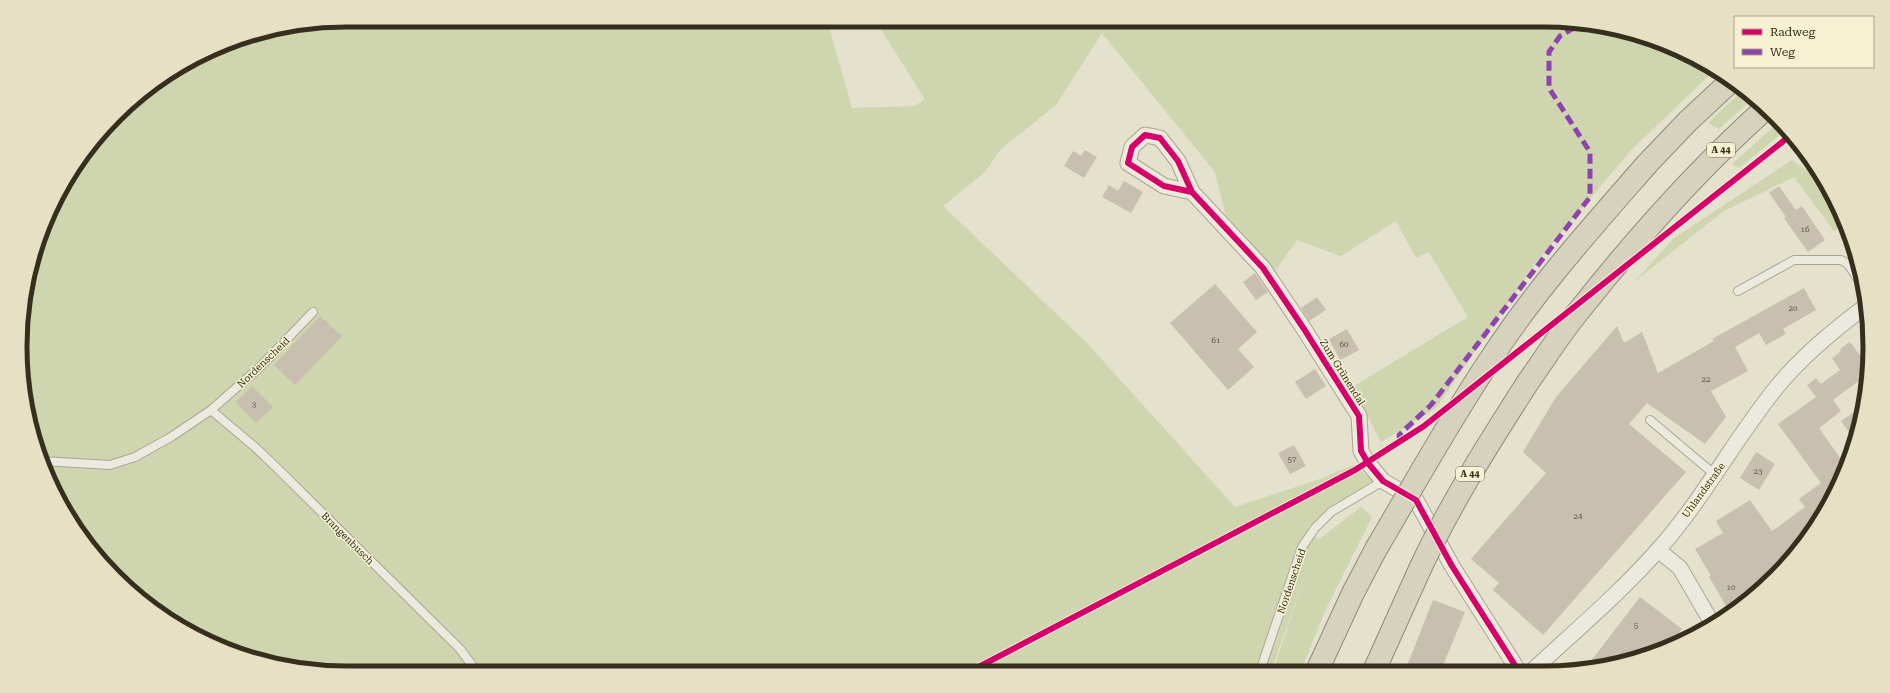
<svg xmlns="http://www.w3.org/2000/svg" width="1890" height="693" font-family="'Roboto Serif',serif">
  <style>
    .green { fill: #ced5af }
    .building { fill: #c8c0ae }
    .lines { fill: none; stroke-linecap: round; stroke-linejoin: round }
    .lane-casing { stroke: #a9a596; stroke-width: 10 }
    .street-casing { stroke: #a9a596; stroke-width: 17 }
    .highway-casing { stroke: #8e8a7d; stroke-width: 24 }
    .lane { stroke: #eceade; stroke-width: 8 }
    .street { stroke: #eceade; stroke-width: 15 }
    .highway { stroke: #d7d2bd; stroke-width: 22 }
    .highway-bridge-casing { stroke: #8e8a7d; stroke-width: 24; stroke-linecap: butt }
    .highway-bridge { stroke: #d7d2bd; stroke-width: 22 }
    .quiet { stroke: #8e44ad; stroke-width: 5; stroke-dasharray: 10 5; stroke-linecap: butt }
    .cycleway-casing { stroke: #f5f1d2; stroke-width: 8 }
    .cycleway { stroke: #d6006c; stroke-width: 6 }
    .labels { text-anchor: middle; stroke-width: 3; stroke-linejoin: round; paint-order: stroke }
    .number-label { font-size: 8px; fill: #5b5342 }
    .shield { fill: #f5f1d2; stroke: #706954; stroke-width: 1 }
    .shield-label { font-size: 9px; font-weight: bold; fill: #372f1e }
    .street-label { font-size: 10px; fill: #372f1e; stroke: #f5f1d2 }
    .rim { fill: none; stroke: #372f1e; stroke-width: 5 }
  </style>
  <rect width="100%" height="100%" fill="#e4e1cd"/>
  <path class="green" d="M 347,20 L 827,20 L 852,108 L 915,106 L 925,99 L 883,33 L 878,20 L 1460,20 L 1480,26 L 1482,20 L 1543,20 L 1628,31 L 1688,54 L 1715,70 L 1632,149 L 1537,261 L 1436,408 L 1381,442 L 1352,387 L 1468,317 L 1429,252 L 1416,258 L 1396,221 L 1341,256 L 1297,240 L 1273,274 L 1227,220 L 1215,172 L 1102,33 L 1056,105 L 1000,150 L 985,172 L 943,206 L 1086,342 L 1235,507 L 1320,479 L 1353,465 L 1373,480 L 1308,527 L 1318,540 L 1361,507 L 1372,517 L 1325,611 L 1301,671 L 1273,671 L 1307,571 L 1271,671 L 346,673 L 262,662 L 202,639 L 148,606 L 75,528 L 45,471 L 26,410 L 23,304 L 37,241 L 64,183 L 131,101 L 183,64 L 241,37 Z
    M 1744,89 L 1754,98 L 1719,129 L 1708,123 Z
    M 1779,122 L 1787,129 L 1739,168 L 1732,164 Z
    M 1792,160 L 1828,186 L 1845,224 L 1834,231 L 1794,177 L 1724,211 L 1635,281 L 1674,238 Z"/>
  <path class="building" d="M 1085,150 L 1097,157 L 1084,178 L 1064,166 L 1073,151 L 1081,156 Z
    M 1124,181 L 1143,192 L 1131,213 L 1102,197 L 1109,185 L 1118,191 Z
    M 1779,186 L 1796,210 L 1802,206 L 1825,240 L 1808,252 L 1784,218 L 1786,217 L 1769,193 Z
    M 1255,273 L 1268,292 L 1256,300 L 1243,282 Z
    M 1215,284 L 1257,332 L 1238,349 L 1254,367 L 1228,390 L 1170,323 Z
    M 1804,288 L 1816,310 L 1783,329 L 1786,334 L 1766,345 L 1759,333 L 1735,347 L 1748,371 L 1711,391 L 1726,417 L 1705,444 L 1647,403 L 1629,424 L 1686,472 L 1543,635 L 1493,590 L 1499,583 L 1471,559 L 1546,473 L 1523,452 L 1556,397 L 1617,326 L 1624,343 L 1642,332 L 1658,373 L 1714,341 L 1712,339 Z
    M 1317,297 L 1326,310 L 1309,321 L 1301,308 Z
    M 320,316 L 342,336 L 295,385 L 274,365 Z
    M 1347,329 L 1359,350 L 1340,360 L 1329,339 Z
    M 1850,342 L 1863,359 L 1869,354 L 1869,368 L 1868,374 L 1833,400 L 1841,411 L 1819,428 L 1845,465 L 1826,510 L 1768,581 L 1726,606 L 1709,577 L 1711,576 L 1695,549 L 1723,533 L 1716,521 L 1750,500 L 1772,531 L 1805,507 L 1799,499 L 1821,483 L 1778,424 L 1816,397 L 1807,385 L 1816,378 L 1821,384 L 1840,370 L 1832,358 L 1841,351 L 1840,349 Z
    M 1315,369 L 1326,386 L 1306,399 L 1295,382 Z
    M 252,386 L 273,407 L 256,423 L 236,402 Z
    M 1863,406 L 1859,431 L 1855,441 L 1841,421 Z
    M 1294,445 L 1306,466 L 1290,474 L 1278,453 Z
    M 1756,452 L 1775,464 L 1759,490 L 1740,478 Z
    M 1640,597 L 1682,629 L 1670,645 L 1584,670 Z
    M 1433,600 L 1465,612 L 1441,670 L 1405,671 Z"/>
  <g class="lines">
    <g class="lane-casing">
      <path id="lane" d="M 1738,291 L 1794,260 L 1841,260 L 1848,264 L 1863,287
        M 211,410 L 256,448 L 281,472 L 460,649 L 478,673
        M 1650,420 L 1714,474
        M 42,461 L 110,465 L 135,457 L 171,437 L 211,410 L 260,367 L 313,312
        M 1260,671 L 1302,547 L 1315,528 L 1331,512 L 1383,481"/>
    </g>
    <g class="street-casing">
      <path id="street" d="M 1192,192 L 1178,161 L 1160,138 L 1145,135 L 1132,147 L 1128,163 L 1164,186 L 1192,192 L 1263,268 L 1304,329 L 1359,416 L 1361,451 L 1368,463 L 1383,481 L 1416,500 L 1452,566 L 1518,670
        M 1658,550 L 1680,568 L 1712,623
        M 1533,670 C 1575,631 1620,593 1658,550 C 1702,501 1734,440 1776,388 C 1802,356 1834,330 1867,305"/>
    </g>
    <g class="highway-casing">
      <path id="highway" d="M 1647,164 L 1688,121 L 1731,81
        M 1528,382 C 1545,358 1560,334 1578,312 C 1635,240 1697,170 1765,109
        M 1317,671 L 1353,593 L 1376,549
        M 1374,671 L 1419,571"/>
    </g>
    <use href="#lane" class="lane"/>
    <use href="#street" class="street"/>
    <use href="#highway" class="highway"/>
    <g class="highway-bridge-casing">
      <path id="highway-bridge" d="M 1376,549 C 1414,485 1450,419 1492,357 C 1537,288 1593,226 1647,164
        M 1419,571 C 1450,504 1489,443 1528,382"/>
    </g>
    <use href="#highway-bridge" class="highway-bridge"/>
    <path class="quiet" d="M 1400,441 L 1399,435 L 1431,405 L 1590,197 L 1590,152 L 1549,88 L 1549,52 L 1560,36 L 1579,25"/>
    <g class="cycleway-casing">
      <path id="cycleway" d="M 1192,192 L 1178,161 L 1160,138 L 1145,135 L 1132,147 L 1128,163 L 1164,186 L 1192,192 L 1263,268 L 1304,329 L 1359,416 L 1361,451 L 1368,463 L 1383,481 L 1416,500 L 1452,566 L 1518,670
        M 969,672 L 1355,470 L 1424,426 L 1791,135"/>
    </g>
    <use href="#cycleway" class="cycleway"/>
  </g>
  <g class="labels">
    <g class="number-label">
      <text x="1805" y="232">16</text>
      <text x="1793" y="311">20</text>
      <text x="1216" y="343">61</text>
      <text x="1344" y="347">60</text>
      <text x="1706" y="382">22</text>
      <text x="254" y="407">3</text>
      <text x="1292" y="462">57</text>
      <text x="1758" y="474">23</text>
      <text x="1578" y="519">24</text>
      <text x="1731" y="590">10</text>
      <text x="1636" y="628">5</text>
    </g>
    <g class="shield">
      <rect x="1707" y="143" width="28" height="14" rx="3"/>
      <rect x="1456" y="467" width="28" height="14" rx="3"/>
    </g>
    <g class="shield-label">
      <text x="1721" y="153">A 44</text>
      <text x="1470" y="477">A 44</text>
    </g>
    <g class="street-label">
      <text transform="translate(263 362) rotate(-44)" y="4">Nordenscheid</text>
      <text transform="translate(1343 372) rotate(58)" y="4">Zum Grünendal</text>
      <text transform="translate(1703 490) rotate(-54)" y="4">Uhlandstraße</text>
      <text transform="translate(348 538) rotate(45)" y="4">Brangenbusch</text>
      <text transform="translate(1291 581) rotate(-71)" y="4">Nordenscheid</text>
    </g>
  </g>
  <path d="M0 0H1890V693H0ZM346 27H1544A319 319 0 0 1 1863 346V347A319 319 0 0 1 1544 666H346A319 319 0 0 1 27 347V346A319 319 0 0 1 346 27Z" fill="#e6e1c4" fill-rule="evenodd"/>
  <path class="rim" d="M346 27H1544A319 319 0 0 1 1863 346V347A319 319 0 0 1 1544 666H346A319 319 0 0 1 27 347V346A319 319 0 0 1 346 27Z"/>
  <rect x="1734" y="16" width="140" height="52" fill="#f5f1d2" stroke="#a9a38a"/>
  <rect x="1742" y="29" width="20" height="6" fill="#d6006c" stroke="#a9a38a"/>
  <text x="1770" y="36" font-size="12" fill="#372f1e">Radweg</text>
  <rect x="1742" y="49" width="20" height="6" fill="#8e44ad" stroke="#a9a38a"/>
  <text x="1770" y="56" font-size="12" fill="#372f1e">Weg</text>
</svg>
